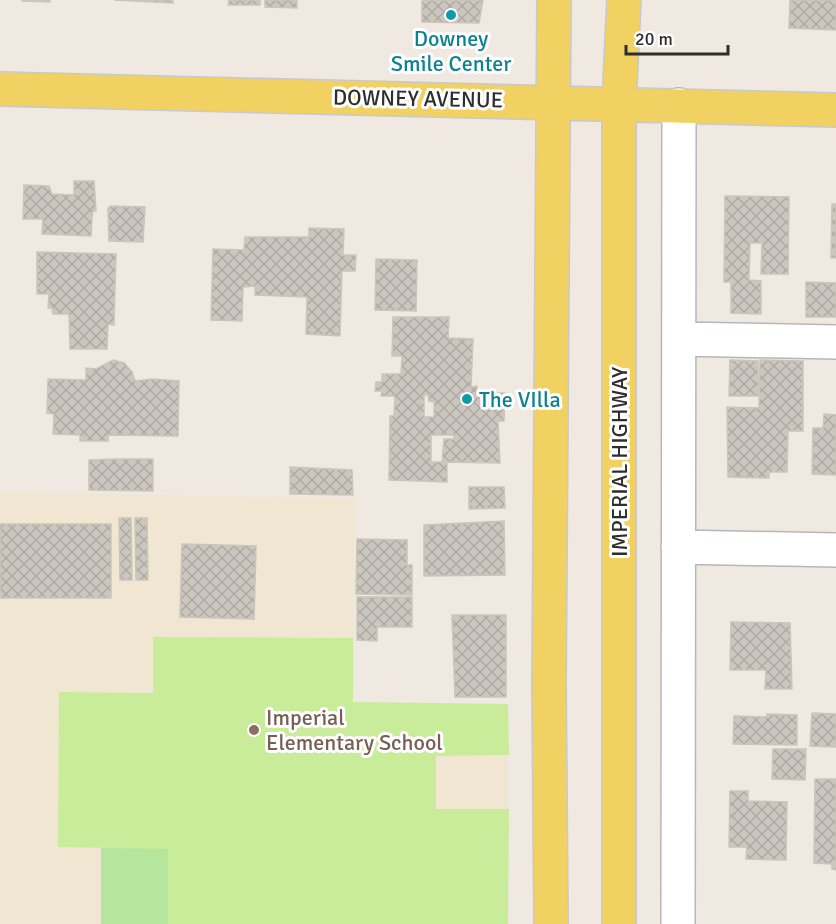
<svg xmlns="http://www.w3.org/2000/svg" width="836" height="924" font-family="Signika,sans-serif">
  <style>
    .education { fill: #f0e6d1 }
    .park { fill: #b6e59e }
    .pitch { fill: #c9ec9a }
    .building { fill: url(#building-cross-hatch); stroke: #cbc5ba; stroke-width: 1.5; fill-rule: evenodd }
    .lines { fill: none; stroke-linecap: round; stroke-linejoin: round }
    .minor-casing { stroke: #b4b7c1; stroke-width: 36 }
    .major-casing { stroke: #c9c9c9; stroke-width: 36 }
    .minor { stroke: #fff; stroke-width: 33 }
    .major { stroke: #f2d163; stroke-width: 33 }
    .culture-dot { fill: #0f9aa8; stroke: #fff; stroke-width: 2 }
    .education-dot { fill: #8d6e63; stroke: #fff; stroke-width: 2 }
    .labels { text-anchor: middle; stroke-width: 6; stroke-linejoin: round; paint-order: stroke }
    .culture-label { font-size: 22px; fill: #0d838f; stroke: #fff }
    .street-label { font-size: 22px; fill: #2e2e2e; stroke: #fff }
    .education-label { font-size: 22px; fill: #785e54; stroke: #fff; text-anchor: start }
  </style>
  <defs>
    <pattern id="building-cross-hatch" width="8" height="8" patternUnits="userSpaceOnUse" patternTransform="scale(1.5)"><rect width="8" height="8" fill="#cbc7bf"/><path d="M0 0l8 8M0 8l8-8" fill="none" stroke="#afaba4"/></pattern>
  </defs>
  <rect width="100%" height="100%" fill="#efe9e1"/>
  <path class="education" d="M 0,492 L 355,499 L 353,702 L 508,704 L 508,924 L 0,924 Z"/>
  <path class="park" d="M 101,848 L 169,848 L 168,924 L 101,924 Z"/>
  <path class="pitch" d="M 153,637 L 353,638 L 353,702 L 508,704 L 509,755 L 436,756 L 436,809 L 509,809 L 508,924 L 168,924 L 168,849 L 58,847 L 59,692 L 153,693 Z"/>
  <path class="building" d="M 22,0 L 50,0 L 50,2 L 22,1 Z
    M 114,0 L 173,0 L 173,3 Z
    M 229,0 L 260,0 L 260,5 L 228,5 Z
    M 265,0 L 297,0 L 297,8 L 265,7 Z
    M 422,0 L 483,0 L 479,23 L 422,22 Z
    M 790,0 L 836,0 L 836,30 L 789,28 Z
    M 74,181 L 94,181 L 96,211 L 93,211 L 92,217 L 91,236 L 42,234 L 43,219 L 23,219 L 24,185 L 49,186 L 52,194 L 74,195 Z
    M 725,196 L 789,197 L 788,274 L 761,274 L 762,243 L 750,243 L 749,280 L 761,281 L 761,314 L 731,313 L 731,282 L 724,282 Z
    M 832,204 L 836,204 L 836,258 L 831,258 Z
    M 111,206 L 145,207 L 143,242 L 109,241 L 108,208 Z
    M 309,228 L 344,229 L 343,255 L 356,255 L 355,271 L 342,271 L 340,336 L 306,334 L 307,297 L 255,295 L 255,286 L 243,287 L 242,321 L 211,320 L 213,249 L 244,250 L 245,237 L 309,237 Z
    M 37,252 L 116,254 L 114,325 L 108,324 L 107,349 L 70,349 L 69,314 L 53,314 L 52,308 L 48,308 L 49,294 L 37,294 Z
    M 376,259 L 417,260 L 416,311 L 375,310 Z
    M 806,282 L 836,283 L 836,317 L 806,317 Z
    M 393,317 L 449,317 L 448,338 L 473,339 L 471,387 L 477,386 L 477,393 L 505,393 L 504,421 L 498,421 L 500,463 L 447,462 L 447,482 L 389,480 L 390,416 L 394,416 L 395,396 L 381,396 L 382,391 L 375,391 L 376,382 L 382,382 L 382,374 L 401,374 L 402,356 L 392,356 ZM 424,395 L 428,395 L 429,401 L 434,402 L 434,417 L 424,417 ZM 431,435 L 454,435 L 454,439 L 444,439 L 442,462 L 431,462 Z
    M 113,360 L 124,363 L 132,372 L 135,381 L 152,379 L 179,381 L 178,436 L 108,435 L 108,441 L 80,441 L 80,435 L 53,434 L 54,414 L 47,413 L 48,379 L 86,380 L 86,368 L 96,369 Z
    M 730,360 L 758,361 L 758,396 L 729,396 Z
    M 760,360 L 803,361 L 803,431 L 788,431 L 787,472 L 769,472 L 769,478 L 728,477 L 727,407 L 759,408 Z
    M 824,414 L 836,415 L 836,475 L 812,474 L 813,428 L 823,428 Z
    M 118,459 L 153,459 L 153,491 L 89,490 L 89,460 Z
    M 290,467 L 352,470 L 353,495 L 290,494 Z
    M 469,487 L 504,487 L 505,508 L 469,509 Z
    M 119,518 L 131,518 L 132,580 L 120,580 Z
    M 135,518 L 147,518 L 148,580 L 136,580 Z
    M 504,521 L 505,575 L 424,576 L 424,525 Z
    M 0,524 L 111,524 L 111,598 L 0,598 Z
    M 357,539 L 407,540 L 407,565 L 412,565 L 412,595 L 356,594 Z
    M 182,544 L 256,546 L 254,619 L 180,617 Z
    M 357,597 L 412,597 L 412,627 L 377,627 L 377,641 L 357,640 Z
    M 452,615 L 506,615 L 506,697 L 455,697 Z
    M 731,622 L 790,623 L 792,689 L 765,689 L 766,670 L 730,670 Z
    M 812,713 L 836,714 L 836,747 L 810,746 Z
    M 767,714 L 797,715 L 797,745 L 733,744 L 734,716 L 767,717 Z
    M 773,749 L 806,749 L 805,780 L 772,779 Z
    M 815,779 L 836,779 L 836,870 L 832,869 L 832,864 L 814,863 Z
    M 730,791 L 748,791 L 748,801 L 787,802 L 786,860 L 746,859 L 747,847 L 729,847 Z"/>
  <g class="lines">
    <g class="minor-casing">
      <path id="minor" d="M 679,339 L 836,342
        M 678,547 L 836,550
        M 678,924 L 679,105"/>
    </g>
    <g class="major-casing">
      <path id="major" d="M 0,89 L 836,110
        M 551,924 L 549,683 L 554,0
        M 619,924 L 619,104 L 624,0"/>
    </g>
    <use href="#minor" class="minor"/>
    <use href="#major" class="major"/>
  </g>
  <g class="culture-dot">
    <circle cx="451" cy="15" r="6"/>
    <circle cx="467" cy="399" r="6"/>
  </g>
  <circle class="education-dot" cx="254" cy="730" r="6"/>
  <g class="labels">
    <g class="culture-label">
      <text x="451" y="46">Downey<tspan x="451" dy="25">Smile Center</tspan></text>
      <text x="479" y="407" text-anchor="start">The VIlla</text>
    </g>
    <g class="street-label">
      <text transform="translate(418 98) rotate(1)" y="8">DOWNEY AVENUE</text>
      <text transform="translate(619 462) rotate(-90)" y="8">IMPERIAL HIGHWAY</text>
    </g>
    <g class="education-label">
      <text x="266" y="725">Imperial<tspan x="266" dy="25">Elementary School</tspan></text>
    </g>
  </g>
  <path d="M626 45v9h102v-9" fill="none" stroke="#2e2e2e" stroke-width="3"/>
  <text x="635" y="45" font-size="18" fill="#2e2e2e" stroke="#ffffff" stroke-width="4.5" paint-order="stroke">20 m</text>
</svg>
